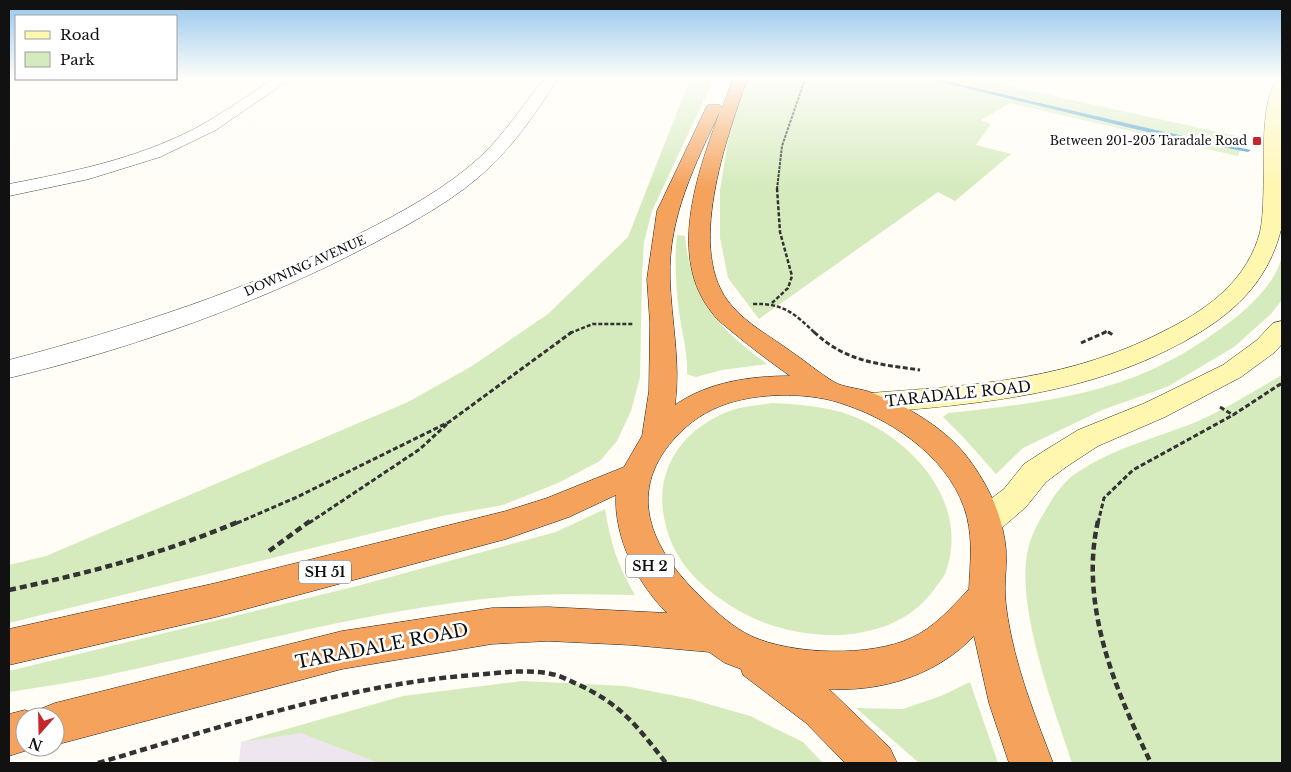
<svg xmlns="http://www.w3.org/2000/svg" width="1291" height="772" font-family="'Libre Baskerville',serif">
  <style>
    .industrial { fill: #eee6ef }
    .green { fill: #d5ebbd }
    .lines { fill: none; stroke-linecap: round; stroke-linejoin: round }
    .stream { fill: #3f96cf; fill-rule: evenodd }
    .street-casing { stroke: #444; stroke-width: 1 }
    .secondary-casing { stroke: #333; stroke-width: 1 }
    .highway-casing { stroke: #222; stroke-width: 1 }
    .path-far3 { stroke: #333; stroke-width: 2; stroke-dasharray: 3 1; stroke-linecap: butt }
    .path-far2 { stroke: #333; stroke-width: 2.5; stroke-dasharray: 4 2; stroke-linecap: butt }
    .path-far1 { stroke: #333; stroke-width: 3; stroke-dasharray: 5 2.5; stroke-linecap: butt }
    .path { stroke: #333; stroke-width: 4.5; stroke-dasharray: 7 4; stroke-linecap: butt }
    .street { fill: #fff; fill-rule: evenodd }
    .secondary { fill: #fff6b0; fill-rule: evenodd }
    .highway { fill: #f5a25d; fill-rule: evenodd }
    .poi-dot { fill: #c4262e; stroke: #fff; stroke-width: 2 }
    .labels { text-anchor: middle; stroke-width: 5; stroke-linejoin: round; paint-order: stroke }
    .far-poi-label { font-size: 12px; fill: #111; stroke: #fff; text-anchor: end }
    .far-street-label { font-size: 12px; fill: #111; stroke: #fff }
    .shield { fill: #fff; stroke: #585858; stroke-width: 1 }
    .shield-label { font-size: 14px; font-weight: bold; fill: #111 }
    .street-label { font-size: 15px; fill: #111; stroke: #fff }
    .near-street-label { font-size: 18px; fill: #111; stroke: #fff }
  </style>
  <rect width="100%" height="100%" fill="#fffdf5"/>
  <path class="industrial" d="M 301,732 L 378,763 L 239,763 L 241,742 Z"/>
  <path class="green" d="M 690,79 L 711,79 L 711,85 L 652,211 L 644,242 L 642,275 L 640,377 L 631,411 L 617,441 L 600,461 L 558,483 L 503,505 L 442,516 L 9,623 L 9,565 L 46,556 L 408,402 L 472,366 L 548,314 L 628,237 Z
    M 745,79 L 987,79 L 1017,88 L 1246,138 L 1238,156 L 1010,103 L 981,120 L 991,124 L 976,145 L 1011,154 L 955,201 L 938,192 L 759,319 L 728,278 L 720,238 L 720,190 L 731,122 Z
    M 677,235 L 685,236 C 691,299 717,327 767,364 L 722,370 L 696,377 L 687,374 C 688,353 682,333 679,312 C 676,287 674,261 677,235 Z
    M 1282,256 L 1282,300 L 1271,314 L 1234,347 L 1167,387 L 1102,410 L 1023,448 L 996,474 L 964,438 L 943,417 L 948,413 C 1016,406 1088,398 1151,370 C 1182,356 1209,338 1235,318 C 1254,303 1277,280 1282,256 Z
    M 1282,375 L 1282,763 L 1072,763 C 1054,708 1017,611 1027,554 C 1030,536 1039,521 1048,506 C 1055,494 1066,479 1078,472 C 1114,448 1156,438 1196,422 C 1226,409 1254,391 1282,375 Z
    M 772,403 C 796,404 818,406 841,412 C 907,432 973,501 945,574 C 942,580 937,585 933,591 C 890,649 793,644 736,609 C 698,586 669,558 663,511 C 656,461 692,421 739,408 C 749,406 761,405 772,403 Z
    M 605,509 C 611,545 617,563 635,595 C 584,594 534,593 483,599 C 353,614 226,650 98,677 C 69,683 39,687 9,692 L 9,671 L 361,585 L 556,532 Z
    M 522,681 L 625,686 L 691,699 L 750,716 L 803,742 L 823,763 L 378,763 L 301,733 L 241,742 L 403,696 Z
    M 970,682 L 998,763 L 919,763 L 856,708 L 903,709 L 941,696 Z"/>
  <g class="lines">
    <path class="stream" d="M 928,79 L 937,79 L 1156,130 L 1251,150 L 1248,152 L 1156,134 Z"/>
    <g class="street-casing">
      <path id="street" d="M 273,79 L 290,79 L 216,130 L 160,157 L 89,179 L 9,196 L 9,184 C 72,172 135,159 192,130 C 221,115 247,96 273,79 Z
        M 544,79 L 558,79 C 538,109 517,141 491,166 C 458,198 415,221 374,243 C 260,303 134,348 9,378 L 9,360 C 130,328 249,290 361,233 C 402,212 445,189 479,158 C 504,135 523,105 544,79 Z"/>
    </g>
    <g class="secondary-casing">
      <path id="secondary" d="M 1277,79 L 1282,79 L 1281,230 C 1267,284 1232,315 1185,341 C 1088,395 979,404 870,413 L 860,410 L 856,403 L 860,396 L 870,393 C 979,385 1072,380 1170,328 C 1211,307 1248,278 1260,232 C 1269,191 1255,111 1277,79 Z
        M 1282,321 L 1282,344 L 1275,352 L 1241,377 L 1165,417 L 1098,446 L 1066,467 L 1046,482 L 1026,507 L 997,532 L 985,536 L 973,532 L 968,522 L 973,512 L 1004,489 L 1024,464 L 1044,451 L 1078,430 L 1145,403 L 1223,365 L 1257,340 L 1273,323 Z"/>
    </g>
    <g class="highway-casing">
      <path id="highway" d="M 733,79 L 747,79 C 727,138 684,253 732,306 C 746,323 771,337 789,350 C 804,360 819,373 834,382 C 843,387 856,388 867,391 C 906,405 949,429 973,465 C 991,491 1003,518 1006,550 C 1007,563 1005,576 1005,588 C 1005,604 1008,620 1011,635 C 1020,679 1037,721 1053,763 L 1009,763 L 989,703 L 974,636 C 937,675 882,692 829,689 L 890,748 L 897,763 L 845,763 L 806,723 L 743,675 L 741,669 L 725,663 L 709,652 L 631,645 L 548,641 L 492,644 L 342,669 L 55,745 L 55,717 L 25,717 L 25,747 L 37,747 L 9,756 L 9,714 L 25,710 L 38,715 L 40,709 L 55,703 L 342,631 L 492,608 L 548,607 L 667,613 C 637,583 614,538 616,495 L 569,517 L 506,539 L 216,617 L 9,665 L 9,629 L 216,583 L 506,511 L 547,498 L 624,467 L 642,436 L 649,391 L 650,323 L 647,279 L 657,211 L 706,108 L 708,105 L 720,105 L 722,108 ZM 720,111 C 698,172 666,257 713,314 C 717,320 724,325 730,330 C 749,346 769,361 790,376 C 750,376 708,382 675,405 C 681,362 671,320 670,278 C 668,217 695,165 720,111 ZM 790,395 C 809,396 828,398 846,405 C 897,422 953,462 967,517 C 973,542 970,564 969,589 C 952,607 934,628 911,638 C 871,657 792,655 751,636 C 734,628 717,613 703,599 C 655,554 623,496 674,439 C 705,404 744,395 790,395 Z"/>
    </g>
    <path class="path-far3" d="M 777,189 L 782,146 L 805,79"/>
    <path class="path-far2" d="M 772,303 L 788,288 L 792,276 L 780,232 L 777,188
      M 753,304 C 783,303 794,313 815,333
      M 570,333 L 593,324 L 634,324
      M 1103,333 L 1107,331 L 1110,333"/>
    <path class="path-far1" d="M 814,332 C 846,362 878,364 920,370
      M 1108,332 L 1113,335
      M 1081,343 L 1106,332
      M 1220,407 L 1233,415
      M 237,523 L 295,498 L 449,422 L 572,332
      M 309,523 L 420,449 L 447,424
      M 1098,523 L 1104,498 L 1133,470 L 1233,415 L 1282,383"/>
    <path class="path" d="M 1098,521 C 1079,604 1115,690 1151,763
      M 269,551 L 310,521
      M 9,590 C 89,573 165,553 240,521
      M 98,763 C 221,727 345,685 473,675 C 501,673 529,668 556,675 C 563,677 570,681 577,684 C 621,704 637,726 666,763"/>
    <use href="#street" class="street"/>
    <use href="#secondary" class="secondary"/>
    <use href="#highway" class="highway"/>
  </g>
  <linearGradient id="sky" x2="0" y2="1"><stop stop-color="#95c6ee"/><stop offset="0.42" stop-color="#fffefa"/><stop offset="1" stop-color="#fffefa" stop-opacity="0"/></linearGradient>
  <rect width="1291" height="187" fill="url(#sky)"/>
  <rect class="poi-dot" x="1252" y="136" width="10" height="10" rx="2.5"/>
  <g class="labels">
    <g class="far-poi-label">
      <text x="1247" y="145">Between 201-205 Taradale Road</text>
    </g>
    <g class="far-street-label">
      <text transform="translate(305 266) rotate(-24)" y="4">DOWNING AVENUE</text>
    </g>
    <g class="shield">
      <rect x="626" y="554.5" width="48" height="23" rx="4"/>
      <rect x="299" y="560.5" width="52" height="23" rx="4"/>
    </g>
    <g class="shield-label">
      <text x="650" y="571">SH 2</text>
      <text x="325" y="577">SH 51</text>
    </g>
    <g class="street-label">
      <text transform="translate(958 394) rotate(-6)" y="5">TARADALE ROAD</text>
    </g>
    <g class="near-street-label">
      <text transform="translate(382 646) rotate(-11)" y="6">TARADALE ROAD</text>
    </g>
  </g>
  <rect width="1291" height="772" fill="none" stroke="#111111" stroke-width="20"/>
  <rect x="15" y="15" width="162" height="65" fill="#ffffff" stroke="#a0a0a0"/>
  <rect x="25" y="31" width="25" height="8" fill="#fff6b0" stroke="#a0a0a0"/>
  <text x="60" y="40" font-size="15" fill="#111111">Road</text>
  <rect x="25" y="52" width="25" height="15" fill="#d5ebbd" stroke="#a0a0a0"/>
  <text x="60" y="65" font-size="15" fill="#111111">Park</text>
  <g transform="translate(40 732) rotate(200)"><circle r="24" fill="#ffffff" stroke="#a0a0a0"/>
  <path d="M0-4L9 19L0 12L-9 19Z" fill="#c4262e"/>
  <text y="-8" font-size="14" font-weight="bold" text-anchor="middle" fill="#111111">N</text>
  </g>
</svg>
